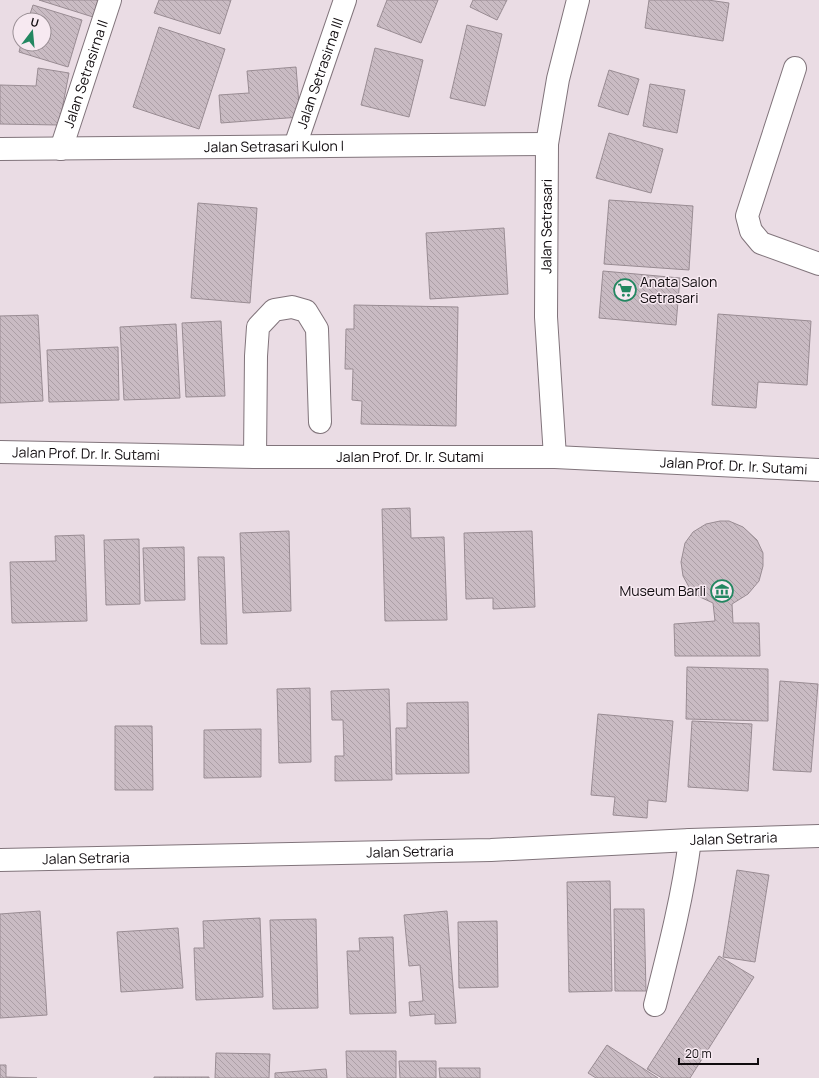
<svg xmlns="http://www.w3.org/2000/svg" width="819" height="1078" font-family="Manrope,sans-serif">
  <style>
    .building { fill: url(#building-back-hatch); stroke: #998c93 }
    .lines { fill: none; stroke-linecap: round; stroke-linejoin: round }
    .minor-casing { stroke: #81747b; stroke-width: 24 }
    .major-casing { stroke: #81747b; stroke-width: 24 }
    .minor { stroke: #fff; stroke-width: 22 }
    .major { stroke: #fff; stroke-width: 22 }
    .labels { text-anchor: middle; stroke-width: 3; stroke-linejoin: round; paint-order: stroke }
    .street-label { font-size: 14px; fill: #100b0e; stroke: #f7e9f1 }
    .poi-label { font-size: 14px; fill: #100b0e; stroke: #f7e9f1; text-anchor: start }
  </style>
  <defs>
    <pattern id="building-back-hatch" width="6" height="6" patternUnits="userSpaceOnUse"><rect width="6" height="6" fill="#c9bbc3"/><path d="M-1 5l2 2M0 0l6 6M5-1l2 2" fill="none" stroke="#ac9fa6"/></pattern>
  </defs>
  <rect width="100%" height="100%" fill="#eadce4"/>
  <path class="building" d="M 39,0 L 98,0 L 93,17 Z
    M 159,0 L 231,0 L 220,34 L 154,13 Z
    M 387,0 L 438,0 L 421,43 L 377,26 Z
    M 473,0 L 507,0 L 497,20 L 470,7 Z
    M 649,0 L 708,0 L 729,3 L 723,41 L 645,28 Z
    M 33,5 L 82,20 L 68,67 L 19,52 L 21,44 L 44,44 L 44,20 L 28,20 Z
    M 467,25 L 502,34 L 485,106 L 450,98 Z
    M 159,27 L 225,49 L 199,129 L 133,107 Z
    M 375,48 L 423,60 L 409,117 L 361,105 Z
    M 296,67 L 300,117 L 221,123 L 219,95 L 249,93 L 247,71 Z
    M 38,68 L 69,73 L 59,125 L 0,124 L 0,85 L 36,86 Z
    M 609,70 L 639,79 L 628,115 L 598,106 Z
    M 650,84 L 685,90 L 677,133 L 643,126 Z
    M 609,133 L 663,149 L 651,193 L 596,178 Z
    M 609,200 L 693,206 L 689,270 L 604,264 Z
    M 198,203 L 257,208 L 250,303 L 191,298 Z
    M 504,228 L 508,294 L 430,299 L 426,233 Z
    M 603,271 L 680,278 L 676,325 L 599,318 Z
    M 354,305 L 458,307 L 456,426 L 361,424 L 362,401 L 352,400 L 353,369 L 345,369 L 346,329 L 354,329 Z
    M 718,314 L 811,321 L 807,385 L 758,382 L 756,408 L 712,405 Z
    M 38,315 L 43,401 L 0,403 L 0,316 Z
    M 221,321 L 225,396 L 186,397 L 182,323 Z
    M 176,324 L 180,398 L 124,400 L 120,327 Z
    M 118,347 L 119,400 L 49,402 L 47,350 Z
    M 410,508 L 411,538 L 444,537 L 447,620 L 385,621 L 382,509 Z
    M 720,521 L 729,521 L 743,527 L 757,540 L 763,553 L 763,566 L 759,581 L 748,594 L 732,604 L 733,623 L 759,623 L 760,656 L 675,656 L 674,624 L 715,621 L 713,603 L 700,597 L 689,587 L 683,576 L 681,562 L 685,543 L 693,532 L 706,524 Z
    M 289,531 L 291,611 L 243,613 L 240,533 Z
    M 532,531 L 535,607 L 493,609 L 493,598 L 466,599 L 464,533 Z
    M 84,535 L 87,621 L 12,623 L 10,562 L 56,561 L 55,536 Z
    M 139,539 L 140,604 L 106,605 L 104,540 Z
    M 184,547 L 185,600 L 145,601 L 143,548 Z
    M 198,557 L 224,557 L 227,644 L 201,644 Z
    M 687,667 L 768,669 L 768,721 L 686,719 Z
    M 780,681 L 818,684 L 811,772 L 773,770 Z
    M 310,688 L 311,762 L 279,763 L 277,689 Z
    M 389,689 L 392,780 L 335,781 L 335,756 L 344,756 L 343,720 L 332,720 L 331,691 Z
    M 468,702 L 469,773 L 396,774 L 396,728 L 407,728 L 407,703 Z
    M 598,714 L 673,721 L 666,802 L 648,800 L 647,818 L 613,815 L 615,797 L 591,795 Z
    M 692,721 L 752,724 L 748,791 L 688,787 Z
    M 115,726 L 152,726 L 153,790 L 115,790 Z
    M 261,729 L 261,777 L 204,778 L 204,730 Z
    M 737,870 L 769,875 L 755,962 L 723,957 Z
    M 610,881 L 612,991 L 569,992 L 567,882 Z
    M 614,909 L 644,909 L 646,991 L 615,991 Z
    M 40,911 L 47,1015 L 0,1018 L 0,914 Z
    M 447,911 L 456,1023 L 435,1024 L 435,1014 L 410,1016 L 409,1002 L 423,1001 L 420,965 L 409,966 L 404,915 Z
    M 260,918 L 263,997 L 196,1000 L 194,948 L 204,948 L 203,921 Z
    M 316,919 L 318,1008 L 273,1009 L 270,920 Z
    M 497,921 L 498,987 L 459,988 L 458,922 Z
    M 178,928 L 183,988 L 121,992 L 117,932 Z
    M 393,937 L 396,1013 L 350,1014 L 347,951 L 360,951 L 359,938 Z
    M 719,956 L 754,977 L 690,1078 L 662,1078 L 647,1069 Z
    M 607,1045 L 658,1078 L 596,1078 L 588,1073 Z
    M 346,1051 L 396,1051 L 396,1078 L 347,1078 Z
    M 216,1053 L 270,1054 L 269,1078 L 215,1078 Z
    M 399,1061 L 436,1061 L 436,1078 L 400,1078 Z
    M 0,1065 L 6,1065 L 6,1077 L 37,1078 L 0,1078 Z
    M 439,1068 L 480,1068 L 480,1078 L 440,1078 Z
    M 326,1069 L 327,1078 L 275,1078 L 275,1073 Z
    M 154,1077 L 209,1077 L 209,1078 L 154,1078 Z"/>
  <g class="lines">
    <g class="minor-casing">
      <g id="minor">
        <path d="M 795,68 L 747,216 L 751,231 L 761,243 L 819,264"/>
        <path id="s1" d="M 295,146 L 345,0"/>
        <path id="s2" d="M 0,149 L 547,144"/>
        <path id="s3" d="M 61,149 L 110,0"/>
        <path d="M 255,457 L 256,356 L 258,327 L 274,310 L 292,307 L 306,311 L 317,329 L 320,422"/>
        <path id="s4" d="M 555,457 L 546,317 L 547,144 L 558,79 L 578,0"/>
        <path id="s5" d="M 0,860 L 491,850 L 690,840 L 819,836"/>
        <path d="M 655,1005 C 669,950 683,896 690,840"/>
      </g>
    </g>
    <g class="major-casing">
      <g id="major">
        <path id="s6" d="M 0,452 L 255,457 L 555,457 L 819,470"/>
      </g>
    </g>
    <use href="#minor" class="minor"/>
    <use href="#major" class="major"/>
  </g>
  <defs>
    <g id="supermarket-ring" transform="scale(1.15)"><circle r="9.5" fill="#f7e9f1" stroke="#238761" stroke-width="1.5"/><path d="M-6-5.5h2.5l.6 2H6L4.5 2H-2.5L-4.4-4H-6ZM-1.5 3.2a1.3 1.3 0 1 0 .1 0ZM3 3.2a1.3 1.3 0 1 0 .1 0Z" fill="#238761"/></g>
    <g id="museum-ring" transform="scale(1.15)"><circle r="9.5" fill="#f7e9f1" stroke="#238761" stroke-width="1.5"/><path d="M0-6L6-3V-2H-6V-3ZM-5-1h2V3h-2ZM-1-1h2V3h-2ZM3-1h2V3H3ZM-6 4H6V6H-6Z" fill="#238761"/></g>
  </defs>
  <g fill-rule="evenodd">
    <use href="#supermarket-ring" x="625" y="290"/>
    <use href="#museum-ring" x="722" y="591"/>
  </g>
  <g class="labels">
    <g class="street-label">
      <text dy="5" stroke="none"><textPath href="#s1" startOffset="77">Jalan Setrasirna III</textPath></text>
      <text dy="5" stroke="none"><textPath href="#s3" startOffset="79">Jalan Setrasirna II</textPath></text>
      <text dy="5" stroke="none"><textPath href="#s2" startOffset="274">Jalan Setrasari Kulon I</textPath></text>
      <text dy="5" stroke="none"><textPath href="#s4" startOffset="231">Jalan Setrasari</textPath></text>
      <text dy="5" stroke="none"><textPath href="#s6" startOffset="86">Jalan Prof. Dr. Ir. Sutami</textPath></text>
      <text dy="5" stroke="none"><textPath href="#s6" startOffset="410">Jalan Prof. Dr. Ir. Sutami</textPath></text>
      <text dy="5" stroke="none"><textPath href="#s6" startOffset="734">Jalan Prof. Dr. Ir. Sutami</textPath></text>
      <text dy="5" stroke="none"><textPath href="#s5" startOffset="734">Jalan Setraria</textPath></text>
      <text dy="5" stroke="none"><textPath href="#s5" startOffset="410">Jalan Setraria</textPath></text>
      <text dy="5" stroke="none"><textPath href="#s5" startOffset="86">Jalan Setraria</textPath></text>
    </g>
    <g class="poi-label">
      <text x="640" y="287">Anata Salon<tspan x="640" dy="16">Setrasari</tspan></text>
      <text x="706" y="596" text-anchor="end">Museum Barli</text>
    </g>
  </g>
  <g transform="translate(32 32) rotate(16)"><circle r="19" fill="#f7e9f1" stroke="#9b9096"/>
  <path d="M0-3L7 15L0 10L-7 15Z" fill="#238761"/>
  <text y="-6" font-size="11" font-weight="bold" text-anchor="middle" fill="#100b0e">U</text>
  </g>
  <path d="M679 1058v6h79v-6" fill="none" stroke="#100b0e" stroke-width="2"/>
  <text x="685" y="1058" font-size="12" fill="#100b0e" stroke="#f7e9f1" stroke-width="3" paint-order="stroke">20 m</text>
</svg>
